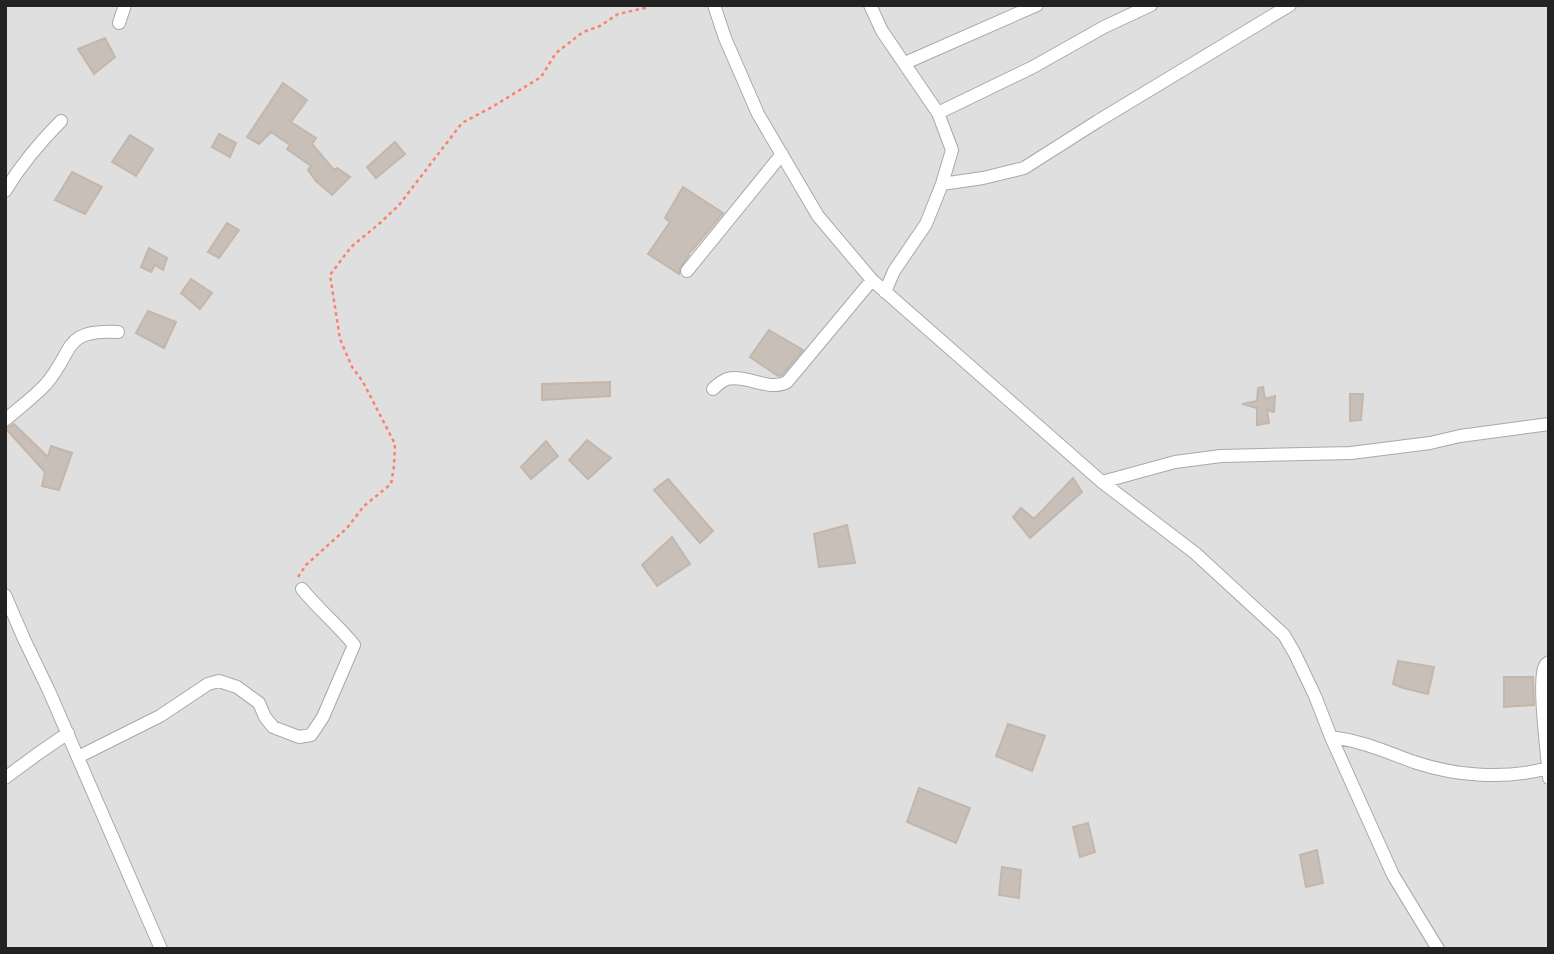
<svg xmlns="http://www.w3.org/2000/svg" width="1554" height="954" font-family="'Nunito Sans',sans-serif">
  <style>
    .residential { fill: #e0dfdf }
    .building { fill: #c7bfb8; stroke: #c4b6ab; stroke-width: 2 }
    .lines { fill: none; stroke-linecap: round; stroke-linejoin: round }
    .street-casing { stroke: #a9a9a9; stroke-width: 14 }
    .path { stroke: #fa8072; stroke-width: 2.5; stroke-dasharray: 3.5 3.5; stroke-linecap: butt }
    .street { stroke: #fff; stroke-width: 12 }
  </style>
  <rect width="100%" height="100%" fill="#f2efe9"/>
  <path class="residential" d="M 5,5 L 1549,5 L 1549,949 L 5,949 Z"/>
  <path class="building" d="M 105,38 L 115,57 L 94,74 L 78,49 Z
    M 283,83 L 307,100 L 291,122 L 316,138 L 312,144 L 334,170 L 337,168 L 350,177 L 332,195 L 316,181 L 308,170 L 311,166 L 287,149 L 290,145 L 271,132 L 259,144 L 247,137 Z
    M 219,134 L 236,143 L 230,157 L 212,147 Z
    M 130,135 L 153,149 L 136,176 L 112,162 Z
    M 395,142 L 405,154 L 376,178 L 367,167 Z
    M 72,172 L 102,187 L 85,214 L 55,200 Z
    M 683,187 L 723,213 L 694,248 L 688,254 L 689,255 L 679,269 L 679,274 L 648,254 L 670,222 L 665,218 Z
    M 227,223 L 239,230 L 219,258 L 208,252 Z
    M 149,248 L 167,258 L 163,270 L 155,265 L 151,272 L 141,267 Z
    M 191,279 L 212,293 L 200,309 L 181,293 Z
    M 148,311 L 176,322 L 164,348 L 136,333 Z
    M 769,330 L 803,350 L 782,375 L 778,376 L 750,357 Z
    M 610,382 L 610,396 L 542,400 L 542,384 Z
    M 1263,387 L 1265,399 L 1275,396 L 1274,412 L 1267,410 L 1269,423 L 1257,425 L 1257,408 L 1242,404 L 1257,401 L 1258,388 Z
    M 1350,394 L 1363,394 L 1361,420 L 1350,421 Z
    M 14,424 L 48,457 L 51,446 L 72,453 L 59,490 L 42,486 L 45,472 L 6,429 Z
    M 587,440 L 611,458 L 588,479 L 569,460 Z
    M 546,441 L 558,456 L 531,479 L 521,467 Z
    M 1073,478 L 1082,492 L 1030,538 L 1013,517 L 1021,508 L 1034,519 Z
    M 668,479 L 713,531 L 700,543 L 654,490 Z
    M 847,525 L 855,563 L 819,567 L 814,534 Z
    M 672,537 L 690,564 L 657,586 L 642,565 Z
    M 1398,661 L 1434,667 L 1428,694 L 1403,688 L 1393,684 Z
    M 1504,677 L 1533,677 L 1534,705 L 1504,707 Z
    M 1008,724 L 1045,736 L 1032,771 L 996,756 Z
    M 919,788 L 970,808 L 956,843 L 907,822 Z
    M 1088,823 L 1095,852 L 1080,857 L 1073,827 Z
    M 1317,850 L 1323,883 L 1306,887 L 1300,855 Z
    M 1002,867 L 1021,870 L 1019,898 L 999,895 Z"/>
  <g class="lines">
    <g class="street-casing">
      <path id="street" d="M 714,5 L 725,38 L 758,114 L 818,216 L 872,280 L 1102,482 L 1195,553 L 1284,635 L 1295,654 L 1315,696 L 1331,737 L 1393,875 L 1438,949
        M 870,5 L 882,31 L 938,113 L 952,150 L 942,184 L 926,224 L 894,271 L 885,292
        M 119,23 L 125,5
        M 905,63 L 1037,5
        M 938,113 L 1033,67 L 1104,27 L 1151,5
        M 942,184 L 983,178 L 1024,168 L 1098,121 L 1290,5
        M 5,191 C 21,165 39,143 61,121
        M 687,271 L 782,154
        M 713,389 C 717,385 722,381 727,379 C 747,374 768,392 787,382 L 872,280
        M 5,420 C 19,408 34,397 46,384 C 75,350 62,329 118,332
        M 1102,482 L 1175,462 L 1221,456 L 1351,453 L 1430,443 L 1460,436 L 1549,424
        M 5,595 L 24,639 L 49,691 L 161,949
        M 1549,662 C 1547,663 1546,664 1545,666 C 1537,678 1548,760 1549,778
        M 1331,737 C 1363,741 1384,751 1414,762 C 1456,776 1505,780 1548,768
        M 78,757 L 160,716 L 208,684 L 219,681 L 237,687 L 259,703 L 265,717 L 273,727 L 299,737 L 311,735 L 323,717 L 354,645 C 338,625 318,609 302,589
        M 5,778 L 36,755 L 68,733"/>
    </g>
    <path class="path" d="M 298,577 L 306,565 L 347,528 L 364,506 L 391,484 L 394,466 L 395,444 L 363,382 L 352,367 L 340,339 L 330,275 L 351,247 L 380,223 L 399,205 L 462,123 L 492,107 L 541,77 L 556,53 L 583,32 L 600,26 L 618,14 L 645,8 L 649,5"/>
    <use href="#street" class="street"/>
  </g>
  <rect width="1554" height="954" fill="none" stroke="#222222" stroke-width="14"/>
</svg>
